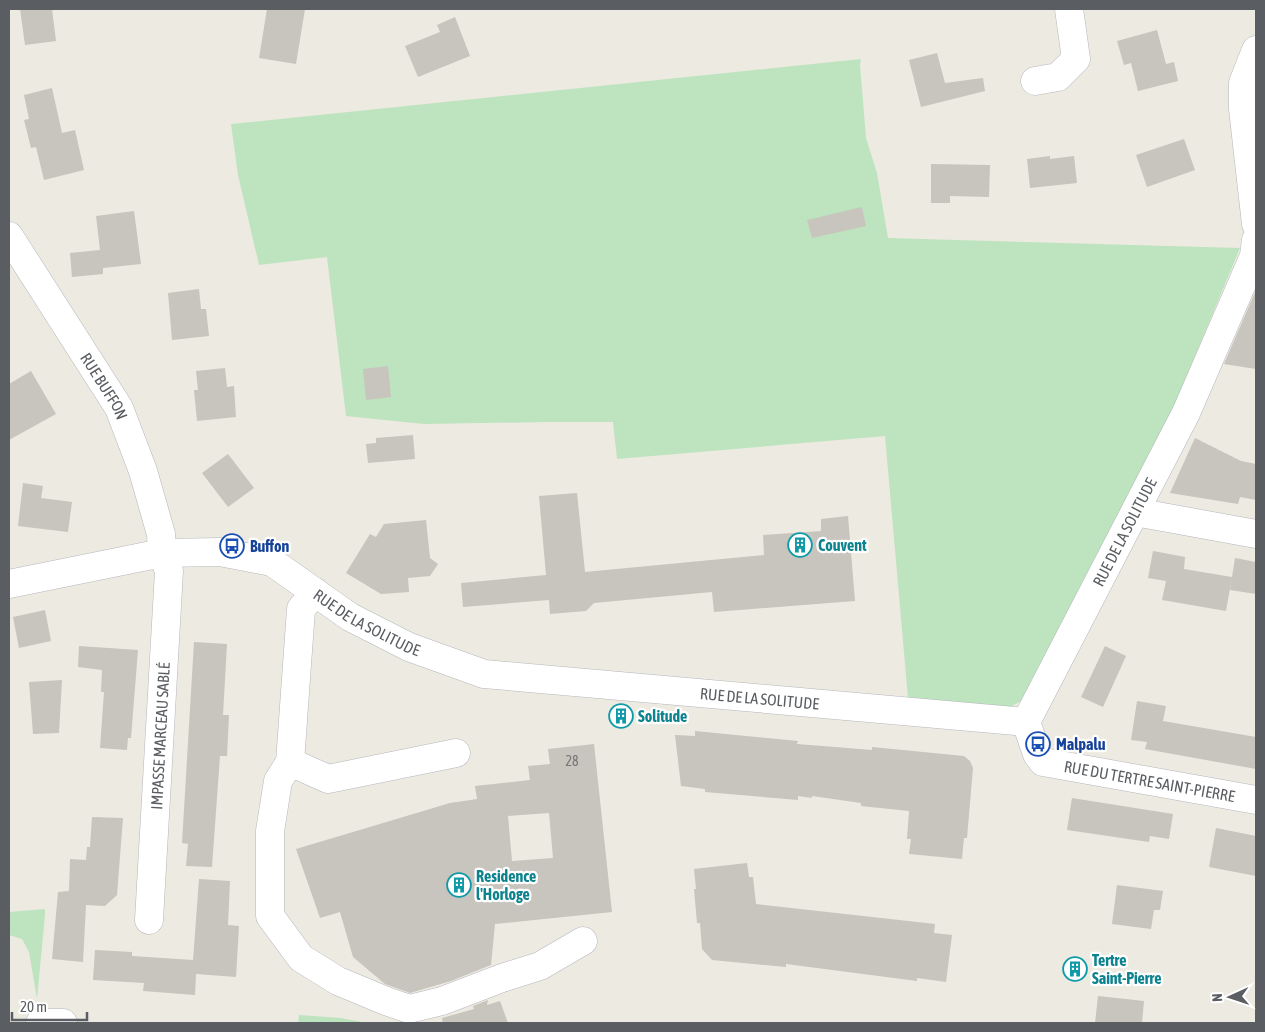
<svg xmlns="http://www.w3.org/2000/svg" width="1265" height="1032" font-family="'Asap Condensed',sans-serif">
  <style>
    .green { fill: #bde4be }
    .building { fill: #c8c4be; fill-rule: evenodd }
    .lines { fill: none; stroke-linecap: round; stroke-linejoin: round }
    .minor-casing { stroke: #b4b7bc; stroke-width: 29 }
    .minor { stroke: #fff; stroke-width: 28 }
    .labels { text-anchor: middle; stroke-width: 4.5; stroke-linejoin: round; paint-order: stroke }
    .number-label { font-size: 14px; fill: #767779 }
    .street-label { font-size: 16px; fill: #5a5d62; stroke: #fff }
    .culture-label { font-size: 16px; font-weight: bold; fill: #0d838f; stroke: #fff; text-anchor: start }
    .transit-label { font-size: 16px; font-weight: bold; fill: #164399; stroke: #fff; text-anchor: start }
  </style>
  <rect width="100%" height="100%" fill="#edeae1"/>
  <path class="green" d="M 861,59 L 860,65 L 866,138 L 877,173 L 888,238 L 1240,248 L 1166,426 L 1023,700 L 1010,707 L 908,698 L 885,436 L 617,459 L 613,422 L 548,422 L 424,424 L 346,416 L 327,257 L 259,265 L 238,175 L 231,124 Z
    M 45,909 L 45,915 L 37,999 L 29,952 L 22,939 L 9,935 L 9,912 Z
    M 299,1015 L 341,1018 L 367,1023 L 298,1023 Z"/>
  <path class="building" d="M 20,9 L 52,9 L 56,41 L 25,45 Z
    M 267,9 L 305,9 L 296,64 L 259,58 Z
    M 455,17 L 470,56 L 418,77 L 405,46 L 440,32 L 437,25 Z
    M 1157,30 L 1166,64 L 1174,62 L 1178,81 L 1138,91 L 1131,63 L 1124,65 L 1117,41 Z
    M 937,53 L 945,83 L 983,78 L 985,91 L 921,107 L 909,60 Z
    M 52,88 L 62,133 L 75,130 L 84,170 L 44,180 L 36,147 L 31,148 L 24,120 L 29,119 L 24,95 Z
    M 1184,139 L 1195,170 L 1147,187 L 1136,155 Z
    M 1050,156 L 1050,159 L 1074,156 L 1077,183 L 1030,188 L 1027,159 Z
    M 931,164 L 990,165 L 989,197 L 950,196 L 950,203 L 931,203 Z
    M 862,207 L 866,226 L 812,238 L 807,220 Z
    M 134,211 L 141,264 L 103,268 L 103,274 L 72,277 L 70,253 L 100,250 L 96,216 Z
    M 199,289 L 201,309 L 206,309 L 209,336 L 172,340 L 168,293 Z
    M 1256,290 L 1256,369 L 1224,364 Z
    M 388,366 L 391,397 L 366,400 L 363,369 Z
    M 225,368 L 227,387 L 234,386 L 236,417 L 197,421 L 194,390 L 198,390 L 196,371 Z
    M 31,371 L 56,414 L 9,440 L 9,384 Z
    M 413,435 L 415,459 L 368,463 L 366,444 L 376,443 L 376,438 Z
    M 1195,438 L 1241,461 L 1256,464 L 1256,500 L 1240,497 L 1238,504 L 1170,493 Z
    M 228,454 L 254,488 L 228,507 L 202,473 Z
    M 23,483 L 43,486 L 41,498 L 72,502 L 68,532 L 18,526 Z
    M 577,493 L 585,572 L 764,555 L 763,535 L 821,531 L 821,519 L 848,516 L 855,601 L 714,612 L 712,592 L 594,603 L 586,611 L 550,614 L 549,600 L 463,607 L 461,583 L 546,575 L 539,496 Z
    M 426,520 L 430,558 L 438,564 L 430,576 L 408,578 L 409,592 L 381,594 L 346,573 L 370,534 L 376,537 L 384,524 Z
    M 1153,551 L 1185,557 L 1184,569 L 1232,577 L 1226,611 L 1162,600 L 1166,581 L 1148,578 Z
    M 1235,558 L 1256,562 L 1256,594 L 1230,590 Z
    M 45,610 L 51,641 L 19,648 L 13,617 Z
    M 194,642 L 227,644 L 223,715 L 229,715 L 227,756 L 220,756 L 212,867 L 186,866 L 188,844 L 182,843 Z
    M 79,646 L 138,650 L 131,738 L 128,738 L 127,750 L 100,748 L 104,692 L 101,692 L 102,670 L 78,667 Z
    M 1105,646 L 1126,656 L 1103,707 L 1081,697 Z
    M 62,680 L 59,733 L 33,734 L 29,682 Z
    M 1137,701 L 1166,706 L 1163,721 L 1256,737 L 1256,769 L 1145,749 L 1147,742 L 1131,740 Z
    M 695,731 L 798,741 L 797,744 L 835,747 L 872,750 L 872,747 L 964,756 L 970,761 L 973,768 L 967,838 L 964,838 L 962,859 L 909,854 L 911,839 L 907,839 L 909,811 L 861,806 L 861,803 L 812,796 L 812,798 L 798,796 L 798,800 L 705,792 L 705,789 L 681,786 L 675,735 L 695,736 Z
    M 594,744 L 612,912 L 495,924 L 491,965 L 451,981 L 410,993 L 385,984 L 353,957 L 340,912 L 320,918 L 296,849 L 450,803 L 477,799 L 475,786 L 530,780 L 528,766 L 550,764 L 548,749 ZM 549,813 L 553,858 L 512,861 L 508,816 Z
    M 1072,798 L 1173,814 L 1169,839 L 1150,836 L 1149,842 L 1067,830 Z
    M 92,817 L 123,818 L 117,895 L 105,906 L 86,905 L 83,962 L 52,959 L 58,892 L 69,891 L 70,859 L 86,860 L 87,847 L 90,847 Z
    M 1216,828 L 1256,836 L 1256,876 L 1209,867 Z
    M 747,863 L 749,877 L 753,877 L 756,904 L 935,924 L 934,933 L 952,935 L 946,982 L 917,978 L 917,981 L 786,964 L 786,967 L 712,960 L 702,949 L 700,923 L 697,923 L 694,889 L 696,889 L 694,869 Z
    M 199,879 L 230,881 L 228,925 L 239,926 L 236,977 L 196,974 L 195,995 L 143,991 L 144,983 L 93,980 L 95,950 L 132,952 L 132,956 L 193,960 Z
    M 1117,885 L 1163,891 L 1160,910 L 1154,910 L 1151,929 L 1112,924 Z
    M 1098,996 L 1144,1001 L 1142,1023 L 1095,1023 Z
    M 488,1000 L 487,1005 L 500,1001 L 508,1023 L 443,1023 L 442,1018 L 474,1009 L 473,1006 Z"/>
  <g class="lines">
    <g class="minor-casing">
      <g id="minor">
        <path d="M 1256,50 L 1243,83 L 1243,109 L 1256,224"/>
        <path d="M 1035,81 L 1058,77 L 1076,59 L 1069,9"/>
        <path id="s1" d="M 9,236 L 119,408 L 143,471 L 161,534 L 162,553 L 169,571 L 149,920"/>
        <path d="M 1135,512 L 1256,534"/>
        <path id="s2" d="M 9,584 L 162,553 L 220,552 L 272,562 L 350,617 L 409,647 L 484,674 L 1026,722"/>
        <path d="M 315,592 L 301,609 L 290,762 L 278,781 L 270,831 L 270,916 L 301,958 L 338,981 L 386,1001 L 409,1009 L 442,1001 L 502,978 L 540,966 L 583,941"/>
        <path id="s3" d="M 1026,722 L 1186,413 L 1254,256 L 1256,240"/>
        <path id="s4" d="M 1026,722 L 1037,754 L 1043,762 L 1256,800"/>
        <path d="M 290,762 L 328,779 L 456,753"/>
        <path d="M 40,1023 L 63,1023"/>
      </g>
    </g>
    <use href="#minor" class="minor"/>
  </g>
  <defs>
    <g id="building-ring" transform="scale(1.25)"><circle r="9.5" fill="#fff" stroke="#0f9aa8" stroke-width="1.5"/><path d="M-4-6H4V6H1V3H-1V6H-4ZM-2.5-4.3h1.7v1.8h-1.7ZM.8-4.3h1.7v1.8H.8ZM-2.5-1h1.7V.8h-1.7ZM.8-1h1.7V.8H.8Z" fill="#0f9aa8"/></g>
    <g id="bus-ring" transform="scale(1.25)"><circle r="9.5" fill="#fff" stroke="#1a4fb4" stroke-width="1.5"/><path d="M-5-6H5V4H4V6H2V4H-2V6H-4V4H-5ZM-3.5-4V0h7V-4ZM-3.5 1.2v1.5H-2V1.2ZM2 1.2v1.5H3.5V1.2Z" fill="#1a4fb4"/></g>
  </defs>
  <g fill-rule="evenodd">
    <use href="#building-ring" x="800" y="545"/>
    <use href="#bus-ring" x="232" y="546"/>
    <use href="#building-ring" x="621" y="716"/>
    <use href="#bus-ring" x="1038" y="744"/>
    <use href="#building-ring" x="459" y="885"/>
    <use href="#building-ring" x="1075" y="969"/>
  </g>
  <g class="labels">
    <g class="number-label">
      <text x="572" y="766">28</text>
    </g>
    <g class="street-label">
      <text dy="6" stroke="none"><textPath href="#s1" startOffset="178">RUE BUFFON</textPath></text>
      <text dy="6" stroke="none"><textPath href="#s3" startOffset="214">RUE DE LA SOLITUDE</textPath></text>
      <text dy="6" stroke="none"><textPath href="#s2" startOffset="380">RUE DE LA SOLITUDE</textPath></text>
      <text dy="6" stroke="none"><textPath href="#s2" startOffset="785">RUE DE LA SOLITUDE</textPath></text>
      <text transform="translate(160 736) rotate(-87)" y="6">IMPASSE MARCEAU SABLÉ</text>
      <text dy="6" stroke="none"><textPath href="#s4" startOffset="152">RUE DU TERTRE SAINT-PIERRE</textPath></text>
    </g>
    <g class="culture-label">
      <text x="818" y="551">Couvent</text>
      <text x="638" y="722">Solitude</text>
      <text x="476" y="882">Residence<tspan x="476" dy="18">l'Horloge</tspan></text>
      <text x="1092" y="966">Tertre<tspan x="1092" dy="18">Saint-Pierre</tspan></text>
    </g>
    <g class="transit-label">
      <text x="250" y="552">Buffon</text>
      <text x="1056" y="750">Malpalu</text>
    </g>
  </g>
  <rect width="1265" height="1032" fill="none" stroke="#5a5d62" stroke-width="20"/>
  <g transform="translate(1230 997) rotate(267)" stroke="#ffffff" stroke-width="4" paint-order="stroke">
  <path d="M0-4L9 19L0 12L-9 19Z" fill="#5a5d62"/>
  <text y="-8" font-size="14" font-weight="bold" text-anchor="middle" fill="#5a5d62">N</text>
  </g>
  <path d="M12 1012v8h75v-8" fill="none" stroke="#5a5d62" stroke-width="2.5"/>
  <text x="20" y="1012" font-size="15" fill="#5a5d62" stroke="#ffffff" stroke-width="4" paint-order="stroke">20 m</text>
</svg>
